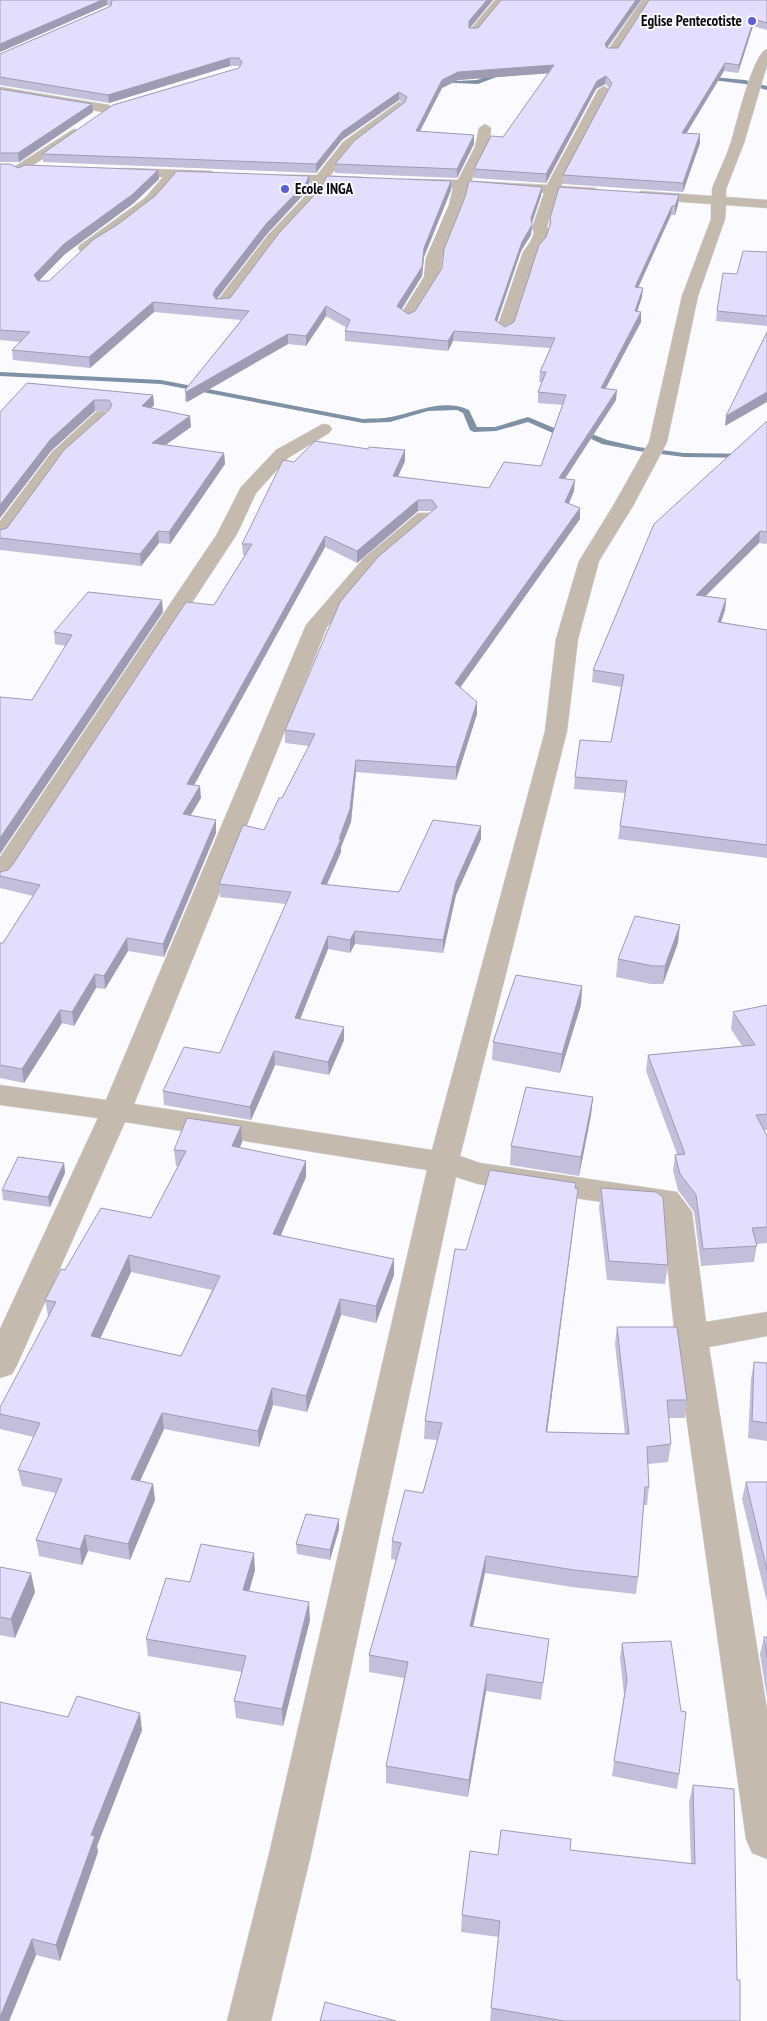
<svg xmlns="http://www.w3.org/2000/svg" width="767" height="2021" font-family="'PT Sans Narrow',sans-serif">
  <style>
    .lines { fill: none; stroke-linecap: round; stroke-linejoin: round }
    .stream { fill: #7f91a4; fill-rule: evenodd }
    .minor-casing { stroke: #d5d4d8; stroke-width: 1 }
    .minor { fill: #c4bbae; fill-rule: evenodd }
    .wall { fill: #c3beda; fill-rule: evenodd }
    .shaded-wall { fill: #9f9bb2 }
    .building { fill: #e3ddfe; stroke: #9f9bb2; fill-rule: evenodd }
    .poi-dot { fill: #5d5ed6; stroke: #fbfaff; stroke-width: 2 }
    .labels { text-anchor: middle; stroke-width: 4; stroke-linejoin: round; paint-order: stroke }
    .far-poi-label { font-size: 15px; font-weight: bold; fill: #0c0b0d; stroke: #fbfaff; text-anchor: end }
  </style>
  <rect width="100%" height="100%" fill="#fbfaff"/>
  <g class="lines">
    <path class="stream" d="M 505,70 L 507,73 L 478,84 L 434,82 L 477,80 Z
      M 702,76 L 745,80 L 767,86 L 767,90 L 745,84 L 704,79 Z
      M 0,372 L 161,380 L 363,419 C 372,418 382,419 391,417 C 416,412 444,398 469,410 L 477,427 L 495,427 L 528,417 L 559,430 L 587,432 L 607,440 L 638,447 L 684,453 L 759,454 L 767,457 L 767,464 L 757,458 L 684,457 L 638,451 L 602,444 L 585,436 L 555,434 L 528,422 L 496,431 L 474,432 L 470,430 L 463,413 L 457,410 L 428,411 L 390,422 L 363,423 L 161,384 L 0,376 Z"/>
    <g class="minor-casing">
      <path id="minor" d="M 495,0 L 506,0 L 478,34 L 470,34 L 470,30 Z
        M 642,0 L 652,0 L 616,55 L 608,55 L 606,53 Z
        M 767,49 L 767,65 L 744,143 L 726,189 L 726,197 L 767,200 L 767,208 L 726,205 L 725,219 L 698,296 L 667,442 L 633,506 L 599,561 L 578,639 L 567,731 L 460,1156 L 480,1163 L 677,1192 L 692,1212 L 706,1322 L 767,1312 L 767,1336 L 709,1347 L 767,1710 L 767,1859 L 752,1853 L 746,1839 L 675,1337 L 662,1215 L 657,1210 L 478,1184 L 456,1177 L 311,1854 L 271,2021 L 227,2021 L 269,1854 L 427,1170 L 125,1122 L 17,1365 L 12,1374 L 0,1378 L 0,1329 L 98,1118 L 0,1105 L 0,1085 L 106,1100 L 306,625 L 363,559 L 418,513 L 432,513 L 435,517 L 432,521 L 377,567 L 327,627 L 134,1104 L 432,1150 L 545,731 L 556,639 L 579,561 L 613,506 L 649,442 L 682,296 L 711,219 L 711,204 L 641,199 L 634,195 L 641,191 L 712,196 L 712,189 C 718,173 726,158 731,142 C 736,126 753,52 767,49 Z
        M 604,86 L 610,90 L 561,186 L 595,188 L 602,192 L 595,196 L 557,194 L 547,227 L 549,231 L 544,246 L 537,254 L 510,334 L 498,334 L 496,331 L 523,252 C 528,245 532,241 534,232 L 532,228 L 544,193 L 467,189 L 463,205 L 442,258 L 440,277 L 413,320 L 401,320 L 399,317 L 424,277 L 426,258 L 449,205 L 453,188 L 414,186 L 409,185 L 407,182 L 409,179 L 458,180 L 475,147 L 479,128 L 485,124 L 491,128 L 489,147 L 471,181 L 547,185 L 598,90 Z
        M 0,87 L 109,105 L 115,109 L 109,113 L 0,95 Z
        M 399,102 L 403,103 L 405,106 L 403,109 L 353,148 L 330,176 L 363,177 L 370,181 L 368,184 L 325,184 L 319,197 L 278,241 L 229,307 L 217,307 L 215,304 L 217,301 L 268,235 L 308,193 L 312,183 L 271,182 L 264,178 L 266,175 L 317,175 L 343,142 Z
        M 74,129 L 79,130 L 80,133 L 79,136 L 0,186 L 0,176 Z
        M 121,168 L 211,171 L 218,175 L 211,179 L 177,178 L 155,204 L 90,251 L 80,251 L 78,248 L 80,245 L 145,198 L 163,177 L 116,175 L 114,172 Z
        M 102,411 L 108,412 L 111,416 L 108,420 L 64,460 L 7,538 L 0,540 L 0,521 L 52,452 L 96,412 Z
        M 323,424 L 329,425 L 332,429 L 329,433 L 288,458 L 256,493 L 237,534 L 13,876 L 9,881 L 0,884 L 0,857 L 217,534 L 241,487 L 276,450 Z"/>
    </g>
    <use href="#minor" class="minor"/>
  </g>
  <path class="wall" d="M 0,0 L 493,0 L 470,28 L 478,28 L 641,0 L 607,48 L 618,48 L 767,0 L 767,30 L 753,26 L 738,73 L 724,71 L 686,134 L 700,134 L 700,143 L 683,192 L 563,184 L 563,175 L 609,88 L 605,84 L 596,89 L 546,183 L 474,178 L 474,169 L 503,137 L 548,73 L 458,80 L 442,88 L 420,131 L 474,135 L 474,144 L 457,178 L 335,173 L 335,164 L 403,103 L 399,100 L 342,140 L 316,173 L 43,162 L 42,154 L 239,68 L 240,67 L 239,66 L 230,66 L 109,103 L 0,85 L 0,54 L 111,6 L 107,5 L 0,52 Z
    M 0,89 L 92,104 L 93,112 L 19,162 L 0,162 Z
    M 0,164 L 18,168 L 159,179 L 134,203 L 65,254 L 38,281 L 49,281 L 309,185 L 306,192 L 267,234 L 216,299 L 230,298 L 451,181 L 451,190 L 424,257 L 422,276 L 402,309 L 408,314 L 415,311 L 542,187 L 541,196 L 532,224 L 531,235 L 521,251 L 497,322 L 505,327 L 514,322 L 546,237 L 549,228 L 550,218 L 679,195 L 678,205 L 675,215 L 671,215 L 638,287 L 642,297 L 637,311 L 641,312 L 641,322 L 605,389 L 616,400 L 565,479 L 574,491 L 569,504 L 580,519 L 460,687 L 477,714 L 456,780 L 356,772 L 351,822 L 341,847 L 341,852 L 327,885 L 399,892 L 481,826 L 481,839 L 456,895 L 443,953 L 355,944 L 350,953 L 328,949 L 300,1019 L 344,1040 L 329,1075 L 275,1065 L 251,1120 L 164,1105 L 163,1091 L 220,1053 L 286,904 L 220,897 L 219,884 L 264,830 L 282,798 L 309,746 L 285,743 L 285,730 L 432,511 L 418,511 L 357,563 L 325,547 L 194,785 L 201,798 L 191,815 L 216,833 L 164,957 L 128,951 L 105,989 L 96,988 L 74,1026 L 62,1023 L 24,1083 L 0,1078 L 0,943 L 3,943 L 33,896 L 0,888 L 0,872 L 8,870 L 13,864 L 214,605 L 245,555 L 243,555 L 242,544 L 294,462 L 405,461 L 398,477 L 489,488 L 541,466 L 563,405 L 538,403 L 538,392 L 542,382 L 539,382 L 540,372 L 550,348 L 453,341 L 448,351 L 345,341 L 345,331 L 347,328 L 326,316 L 306,346 L 288,344 L 187,402 L 185,401 L 185,390 L 241,320 L 154,312 L 90,368 L 13,360 L 12,350 L 20,342 L 0,340 Z
    M 767,252 L 767,326 L 716,321 L 717,311 L 737,274 Z
    M 27,383 L 153,395 L 154,405 L 151,408 L 191,427 L 165,445 L 224,453 L 225,464 L 170,544 L 159,543 L 141,566 L 0,550 L 0,530 L 7,528 L 108,411 L 95,411 L 51,451 L 0,518 L 0,412 Z
    M 767,421 L 767,543 L 766,544 L 759,543 L 706,596 L 726,599 L 725,610 L 721,622 L 767,630 L 767,858 L 618,839 L 625,793 L 574,789 L 575,777 L 611,742 L 621,687 L 592,682 L 593,670 Z
    M 163,612 L 0,854 L 0,697 L 32,700 L 66,646 L 55,644 L 54,632 Z
    M 678,943 L 663,984 L 651,984 L 616,977 L 618,959 Z
    M 582,986 L 581,1005 L 560,1073 L 492,1060 L 493,1042 Z
    M 767,1005 L 767,1130 L 764,1131 L 767,1136 L 767,1243 L 757,1244 L 754,1262 L 701,1266 L 694,1212 L 678,1190 L 673,1171 L 675,1155 L 677,1154 L 646,1071 L 648,1055 L 742,1046 L 731,1029 L 733,1012 Z
    M 593,1097 L 591,1115 L 579,1176 L 510,1165 L 511,1146 Z
    M 242,1142 L 240,1147 L 306,1177 L 280,1236 L 394,1275 L 376,1323 L 341,1315 L 307,1412 L 273,1405 L 259,1447 L 164,1429 L 140,1481 L 153,1484 L 155,1500 L 130,1560 L 88,1551 L 82,1565 L 39,1556 L 36,1540 L 56,1493 L 22,1486 L 18,1470 L 34,1437 L 0,1429 L 0,1407 L 49,1316 L 48,1316 L 45,1300 L 65,1270 L 151,1218 L 178,1166 L 176,1166 L 174,1150 ZM 131,1272 L 212,1290 L 181,1356 L 100,1338 Z
    M 64,1163 L 65,1173 L 50,1207 L 3,1200 L 2,1190 Z
    M 576,1183 L 575,1188 L 578,1189 L 576,1206 L 547,1432 L 625,1434 L 615,1344 L 617,1327 L 687,1400 L 685,1418 L 668,1418 L 671,1444 L 668,1462 L 648,1464 L 649,1487 L 647,1505 L 644,1505 L 638,1577 L 636,1594 L 572,1587 L 485,1573 L 473,1627 L 549,1639 L 541,1700 L 486,1691 L 468,1797 L 386,1783 L 386,1766 L 404,1678 L 369,1672 L 369,1655 L 397,1560 L 391,1559 L 392,1541 L 423,1493 L 437,1440 L 424,1439 L 425,1421 L 466,1250 Z
    M 601,1189 L 668,1265 L 665,1284 L 607,1280 L 599,1208 Z
    M 754,1362 L 767,1363 L 767,1441 L 748,1438 L 751,1379 Z
    M 746,1482 L 767,1482 L 767,1602 L 742,1499 Z
    M 339,1519 L 339,1529 L 330,1560 L 297,1554 L 296,1544 Z
    M 0,1567 L 35,1592 L 15,1638 L 0,1635 Z
    M 255,1570 L 249,1592 L 310,1620 L 283,1726 L 236,1718 L 234,1701 L 242,1672 L 148,1656 L 146,1639 L 190,1582 Z
    M 764,1637 L 767,1637 L 767,1698 L 760,1654 Z
    M 622,1643 L 679,1774 L 677,1789 L 612,1776 L 624,1695 L 620,1658 Z
    M 68,1717 L 142,1730 L 97,1846 L 98,1852 L 60,1961 L 36,1955 L 9,2021 L 0,2021 Z
    M 693,1785 L 737,1980 L 740,2021 L 490,2021 L 499,1937 L 461,1932 L 462,1915 L 498,1855 L 570,1850 L 691,1864 L 689,1802 Z"/>
  <path class="shaded-wall" d="M 102,0 L 107,0 L 107,5 L 0,52 L 0,44 Z
    M 487,0 L 493,0 L 469,29 L 469,21 Z
    M 636,0 L 641,0 L 604,52 L 605,44 Z
    M 754,19 L 753,26 L 738,73 L 739,65 Z
    M 230,58 L 230,66 L 109,103 L 108,95 Z
    M 725,63 L 724,71 L 681,142 L 682,133 Z
    M 554,65 L 554,73 L 458,80 L 442,88 L 416,139 L 416,131 L 442,80 L 458,72 Z
    M 606,76 L 605,84 L 596,89 L 546,183 L 546,174 L 597,81 Z
    M 399,92 L 399,100 L 342,140 L 316,173 L 316,164 L 342,132 Z
    M 92,104 L 93,112 L 19,162 L 18,153 Z
    M 700,134 L 700,143 L 683,192 L 683,183 Z
    M 474,135 L 474,144 L 457,178 L 457,169 Z
    M 158,170 L 159,179 L 134,203 L 65,254 L 35,285 L 34,275 L 64,244 Z
    M 309,176 L 309,185 L 306,192 L 267,234 L 216,300 L 213,295 L 215,290 L 266,224 Z
    M 451,181 L 451,190 L 424,257 L 422,276 L 397,316 L 397,306 L 424,248 Z
    M 542,187 L 541,196 L 530,227 L 531,218 Z
    M 679,195 L 678,205 L 675,215 L 675,206 Z
    M 672,206 L 671,215 L 634,297 L 635,287 Z
    M 532,225 L 531,235 L 521,251 L 494,330 L 495,320 L 522,242 Z
    M 643,288 L 642,297 L 634,321 L 635,311 Z
    M 153,302 L 154,312 L 90,368 L 89,357 Z
    M 326,306 L 326,316 L 306,346 L 306,336 Z
    M 641,312 L 641,322 L 600,399 L 601,388 Z
    M 454,331 L 453,341 L 448,351 L 448,341 Z
    M 288,334 L 288,344 L 187,402 L 186,392 Z
    M 617,390 L 616,400 L 558,489 L 559,478 Z
    M 767,392 L 767,402 L 725,426 L 726,416 Z
    M 153,395 L 154,405 L 143,416 L 142,406 Z
    M 94,400 L 95,411 L 51,451 L 0,518 L 0,505 L 50,440 Z
    M 190,416 L 191,427 L 153,454 L 152,443 Z
    M 405,450 L 405,461 L 393,487 L 393,476 Z
    M 224,453 L 225,464 L 170,544 L 169,532 Z
    M 575,480 L 574,491 L 564,514 L 565,502 Z
    M 418,500 L 418,511 L 357,563 L 357,551 Z
    M 580,508 L 580,519 L 455,695 L 455,683 Z
    M 158,531 L 159,543 L 141,566 L 140,554 Z
    M 760,531 L 759,543 L 695,606 L 696,595 Z
    M 325,536 L 325,547 L 188,796 L 187,784 Z
    M 726,599 L 725,610 L 717,634 L 718,622 Z
    M 162,600 L 163,612 L 0,854 L 0,838 Z
    M 477,702 L 477,714 L 456,780 L 456,767 Z
    M 356,760 L 356,772 L 351,822 L 341,847 L 341,852 L 321,897 L 321,884 L 339,839 Z
    M 200,786 L 201,798 L 184,826 L 183,814 Z
    M 216,820 L 216,833 L 164,957 L 163,944 Z
    M 481,826 L 481,839 L 456,895 L 443,953 L 443,940 L 456,882 Z
    M 680,925 L 678,943 L 663,984 L 665,966 Z
    M 355,931 L 355,944 L 350,953 L 350,940 Z
    M 328,936 L 328,949 L 295,1032 L 295,1018 Z
    M 127,938 L 128,951 L 105,989 L 104,976 Z
    M 95,974 L 96,988 L 74,1026 L 72,1012 Z
    M 582,986 L 581,1005 L 560,1073 L 562,1054 Z
    M 60,1010 L 62,1023 L 24,1083 L 22,1069 Z
    M 344,1027 L 344,1040 L 329,1075 L 328,1062 Z
    M 274,1051 L 275,1065 L 251,1120 L 250,1107 Z
    M 593,1097 L 591,1115 L 579,1176 L 581,1157 Z
    M 241,1126 L 242,1142 L 234,1162 L 232,1146 Z
    M 306,1161 L 306,1177 L 274,1251 L 273,1234 Z
    M 64,1163 L 65,1173 L 50,1207 L 48,1197 Z
    M 578,1189 L 576,1206 L 545,1449 L 546,1432 Z
    M 129,1255 L 131,1272 L 94,1352 L 91,1336 Z
    M 394,1259 L 394,1275 L 376,1323 L 376,1306 Z
    M 340,1299 L 341,1315 L 307,1412 L 306,1396 Z
    M 272,1388 L 273,1405 L 259,1447 L 258,1431 Z
    M 162,1413 L 164,1429 L 133,1496 L 131,1479 Z
    M 153,1484 L 155,1500 L 130,1560 L 128,1544 Z
    M 339,1519 L 339,1529 L 330,1560 L 330,1550 Z
    M 85,1535 L 88,1551 L 82,1565 L 80,1549 Z
    M 254,1553 L 255,1570 L 244,1608 L 243,1590 Z
    M 486,1556 L 485,1573 L 469,1643 L 470,1626 Z
    M 31,1573 L 35,1592 L 15,1638 L 11,1619 Z
    M 309,1602 L 310,1620 L 283,1726 L 282,1709 Z
    M 487,1674 L 486,1691 L 468,1797 L 469,1780 Z
    M 140,1713 L 142,1730 L 97,1846 L 98,1852 L 60,1961 L 56,1945 L 91,1835 Z
    M 32,1939 L 36,1955 L 9,2021 L 0,2021 L 0,2017 Z"/>
  <path class="building" d="M 0,0 L 102,0 L 0,44 Z
    M 112,0 L 487,0 L 469,21 L 469,28 L 478,28 L 501,0 L 636,0 L 605,44 L 607,48 L 618,48 L 649,0 L 767,0 L 767,23 L 754,19 L 739,65 L 725,63 L 682,133 L 700,134 L 683,183 L 563,175 L 612,83 L 606,76 L 597,81 L 546,174 L 474,169 L 491,136 L 503,137 L 554,65 L 458,72 L 442,80 L 416,131 L 474,135 L 457,169 L 335,164 L 354,141 L 405,102 L 407,97 L 399,92 L 342,132 L 316,164 L 42,154 L 113,105 L 239,68 L 242,62 L 239,58 L 230,58 L 108,95 L 0,77 L 0,54 L 111,6 Z
    M 0,89 L 92,104 L 18,153 L 0,153 Z
    M 0,164 L 10,164 L 18,168 L 25,165 L 158,170 L 133,194 L 64,244 L 34,275 L 38,281 L 49,281 L 94,239 L 117,225 L 155,196 L 177,171 L 309,176 L 306,183 L 266,224 L 215,290 L 213,295 L 216,299 L 230,298 L 279,233 L 320,189 L 327,176 L 451,181 L 424,248 L 422,267 L 397,306 L 408,314 L 415,311 L 442,268 L 444,249 L 465,197 L 469,181 L 542,187 L 531,218 L 532,225 L 522,242 L 495,320 L 505,327 L 514,322 L 539,245 L 546,237 L 551,222 L 550,218 L 559,187 L 679,195 L 675,206 L 672,206 L 635,287 L 643,288 L 635,311 L 641,312 L 601,388 L 617,390 L 559,478 L 575,480 L 565,502 L 580,508 L 455,683 L 477,702 L 456,767 L 356,760 L 350,809 L 339,839 L 341,839 L 321,884 L 399,892 L 433,820 L 481,826 L 456,882 L 443,940 L 355,931 L 350,940 L 328,936 L 295,1018 L 344,1027 L 328,1062 L 274,1051 L 250,1107 L 163,1091 L 184,1047 L 220,1053 L 291,892 L 219,884 L 243,825 L 264,830 L 279,798 L 282,798 L 315,734 L 285,730 L 340,602 L 378,557 L 437,507 L 432,500 L 418,500 L 357,551 L 325,536 L 187,784 L 200,786 L 183,814 L 216,820 L 163,944 L 127,938 L 104,976 L 95,974 L 72,1012 L 60,1010 L 22,1069 L 0,1065 L 0,943 L 3,943 L 40,885 L 0,876 L 0,872 L 8,870 L 13,864 L 186,602 L 214,605 L 252,544 L 242,544 L 283,460 L 294,462 L 315,441 L 368,449 L 369,447 L 405,450 L 393,476 L 489,488 L 504,462 L 541,466 L 566,395 L 538,392 L 546,372 L 540,372 L 555,338 L 454,331 L 448,341 L 345,331 L 350,320 L 326,306 L 306,336 L 288,334 L 186,392 L 185,390 L 249,311 L 153,302 L 89,357 L 12,350 L 30,332 L 0,330 Z
    M 743,251 L 767,252 L 767,316 L 717,311 L 723,273 L 737,274 Z
    M 767,332 L 767,392 L 726,416 Z
    M 27,383 L 153,395 L 142,406 L 190,416 L 152,443 L 224,453 L 169,532 L 158,531 L 140,554 L 0,538 L 0,530 L 7,528 L 64,450 L 109,410 L 112,405 L 109,400 L 94,400 L 50,440 L 0,505 L 0,412 Z
    M 767,421 L 767,532 L 760,531 L 696,595 L 726,599 L 718,622 L 767,630 L 767,845 L 620,826 L 627,781 L 575,777 L 580,740 L 611,742 L 624,675 L 593,670 L 654,524 Z
    M 88,592 L 162,600 L 0,838 L 0,697 L 32,700 L 72,635 L 54,632 Z
    M 635,916 L 680,925 L 665,966 L 653,966 L 618,959 Z
    M 516,975 L 582,986 L 562,1054 L 493,1042 Z
    M 767,1005 L 767,1114 L 756,1115 L 767,1136 L 767,1227 L 752,1228 L 757,1246 L 703,1249 L 696,1195 L 680,1174 L 675,1155 L 685,1154 L 648,1055 L 755,1045 L 733,1012 Z
    M 526,1087 L 593,1097 L 581,1157 L 511,1146 Z
    M 187,1118 L 241,1126 L 232,1146 L 306,1161 L 273,1234 L 394,1259 L 376,1306 L 340,1299 L 306,1396 L 272,1388 L 258,1431 L 162,1413 L 131,1479 L 153,1484 L 128,1544 L 85,1535 L 80,1549 L 36,1540 L 62,1479 L 18,1470 L 40,1423 L 0,1414 L 0,1407 L 56,1302 L 45,1300 L 61,1269 L 65,1270 L 101,1208 L 151,1218 L 186,1151 L 174,1150 ZM 129,1255 L 220,1276 L 181,1356 L 91,1336 Z
    M 18,1157 L 64,1163 L 48,1197 L 2,1190 Z
    M 490,1170 L 576,1183 L 575,1188 L 578,1189 L 546,1432 L 629,1434 L 617,1327 L 677,1327 L 687,1400 L 667,1400 L 671,1444 L 647,1447 L 649,1487 L 645,1487 L 638,1577 L 574,1570 L 486,1556 L 470,1626 L 549,1639 L 543,1683 L 487,1674 L 469,1780 L 386,1766 L 408,1662 L 369,1655 L 401,1543 L 392,1541 L 405,1490 L 423,1493 L 442,1423 L 425,1421 L 455,1249 L 466,1250 Z
    M 601,1188 L 656,1192 L 663,1197 L 668,1265 L 609,1261 Z
    M 754,1362 L 767,1363 L 767,1423 L 752,1421 Z
    M 746,1482 L 767,1482 L 767,1570 Z
    M 306,1514 L 339,1519 L 330,1550 L 296,1544 Z
    M 201,1544 L 254,1553 L 243,1590 L 309,1602 L 282,1709 L 234,1701 L 246,1656 L 146,1639 L 166,1578 L 190,1582 Z
    M 0,1567 L 31,1573 L 11,1619 L 0,1617 Z
    M 764,1637 L 767,1637 L 767,1657 Z
    M 671,1641 L 681,1711 L 686,1712 L 679,1774 L 614,1761 L 627,1680 L 622,1643 Z
    M 77,1696 L 140,1713 L 91,1835 L 95,1836 L 56,1945 L 32,1939 L 0,2017 L 0,1702 L 68,1717 Z
    M 693,1785 L 734,1789 L 737,1980 L 740,1980 L 740,2021 L 564,2021 L 491,2008 L 500,1921 L 462,1915 L 470,1851 L 498,1855 L 501,1830 L 571,1839 L 570,1850 L 695,1864 Z
    M 325,2002 L 396,2021 L 320,2021 Z"/>
  <g class="poi-dot">
    <circle cx="752" cy="21" r="5"/>
    <circle cx="285" cy="189" r="5"/>
  </g>
  <g class="labels">
    <g class="far-poi-label">
      <text x="742" y="26">Eglise Pentecotiste</text>
      <text x="295" y="194" text-anchor="start">Ecole INGA</text>
    </g>
  </g>
</svg>
